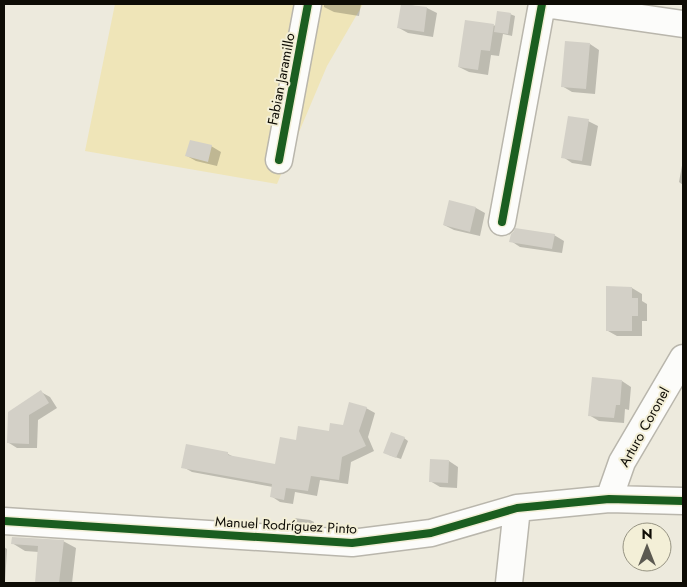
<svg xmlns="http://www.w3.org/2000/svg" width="687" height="587" font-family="Jost,sans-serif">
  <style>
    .green { fill: #efe5b8 }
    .shadow { fill: #0003 }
    .building { fill: #d3d0c7 }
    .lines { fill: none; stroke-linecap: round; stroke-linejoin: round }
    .minor-casing { stroke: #b9b6ac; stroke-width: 29 }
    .minor { stroke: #fcfcfa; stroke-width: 26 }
    .cycleway-casing { stroke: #f3efd7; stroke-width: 11 }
    .cycleway { stroke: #1b5e20; stroke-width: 8 }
    .labels { text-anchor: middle; stroke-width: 4; stroke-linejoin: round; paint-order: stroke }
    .street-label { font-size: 14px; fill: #0e0c05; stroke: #f3efd7 }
  </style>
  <rect width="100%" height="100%" fill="#edeadd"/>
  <path class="green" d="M 115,4 L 363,4 L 327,66 L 277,184 L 85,151 Z"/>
  <path class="shadow" d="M 324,4 L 361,4 L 359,16 L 334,12 L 324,7 Z
    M 402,4 L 427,8 L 437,13 L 433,37 L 408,33 L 399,28 Z
    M 510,14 L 515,16 L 512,36 L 503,34 L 499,56 L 491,55 L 488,75 L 469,72 L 459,67 L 494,25 L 496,27 Z
    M 590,44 L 599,50 L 595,94 L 572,92 L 562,86 Z
    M 588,121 L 598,126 L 591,166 L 572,163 L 563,157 Z
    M 211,146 L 221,152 L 217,166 L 196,161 L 187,156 Z
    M 683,160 L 683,185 L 679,182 Z
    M 450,201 L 476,208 L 485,213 L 480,236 L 454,230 L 444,225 Z
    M 554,235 L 564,241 L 562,253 L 520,247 L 511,241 Z
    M 608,287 L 632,288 L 642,294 L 642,301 L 647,304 L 647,321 L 642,321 L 642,336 L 617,336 L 608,331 Z
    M 622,381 L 631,387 L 629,410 L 625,409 L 624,423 L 599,421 L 589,415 Z
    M 41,392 L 50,397 L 57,408 L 38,420 L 37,448 L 17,448 L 9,443 Z
    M 366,408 L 375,413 L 368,437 L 374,451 L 351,462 L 348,484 L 320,480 L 317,496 L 295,492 L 293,504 L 280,502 L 271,496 L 273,487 L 192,472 L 183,467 L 228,454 L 234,457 L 276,465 L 297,441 L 330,432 L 344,426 Z
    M 404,438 L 408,441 L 401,459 L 389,455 Z
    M 449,461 L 458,467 L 457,488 L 440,487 L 430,481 Z
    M 294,518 L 310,520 L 314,522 L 314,527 L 298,526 L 294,524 Z
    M 63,541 L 76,548 L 72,583 L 36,583 L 39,552 L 25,551 L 12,543 Z
    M 4,547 L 7,549 L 5,583 L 4,583 Z"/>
  <path class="building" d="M 401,4 L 427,7 L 424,32 L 397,28 Z
    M 497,11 L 511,13 L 508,34 L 494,32 Z
    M 465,20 L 494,24 L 490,51 L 481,50 L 478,70 L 458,67 Z
    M 565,41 L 590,43 L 586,89 L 561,87 Z
    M 568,116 L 589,119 L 582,161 L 561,158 Z
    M 190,140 L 212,145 L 208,162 L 185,156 Z
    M 449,200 L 476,207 L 470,232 L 443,225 Z
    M 515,228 L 555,234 L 552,249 L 509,242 L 511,234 L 514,231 Z
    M 606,286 L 632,287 L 632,298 L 638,298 L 638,316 L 632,316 L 632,331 L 606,331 Z
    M 592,377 L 622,380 L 620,405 L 616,405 L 614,418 L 588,416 Z
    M 41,390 L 49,403 L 29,415 L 29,444 L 7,443 L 8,412 Z
    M 349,402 L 367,407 L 359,431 L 366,446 L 342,457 L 339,480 L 311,476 L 308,491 L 286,488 L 284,500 L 270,497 L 272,484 L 181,468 L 186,444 L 228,452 L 228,455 L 275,464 L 280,437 L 296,440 L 298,426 L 329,431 L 330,423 L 343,425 Z
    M 391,432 L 405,437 L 396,458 L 383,453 Z
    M 430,459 L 449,460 L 448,483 L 429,482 Z
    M 12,537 L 64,540 L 59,583 L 35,583 L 38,546 L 11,544 Z"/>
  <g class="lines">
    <g class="minor-casing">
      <path id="minor" d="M 544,4 L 683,24
        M 279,160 L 308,4
        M 502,222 L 542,4
        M 609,499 L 622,462 L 683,358
        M 4,521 L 352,543 L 431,533 L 517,508 L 609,499 L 683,501
        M 509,583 L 517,508"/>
    </g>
    <use href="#minor" class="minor"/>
    <g class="cycleway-casing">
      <path id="cycleway" d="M 279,160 L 308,4
        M 502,222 L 542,4
        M 4,521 L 352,543 L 431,533 L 517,508 L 609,499 L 683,501"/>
    </g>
    <use href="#cycleway" class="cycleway"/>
  </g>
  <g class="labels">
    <g class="street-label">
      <text transform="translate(281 79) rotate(-79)" y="5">Fabian Jaramillo</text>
      <text transform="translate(644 427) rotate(-61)" y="5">Arturo Coronel</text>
      <text transform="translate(286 525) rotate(3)" y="5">Manuel Rodríguez Pinto</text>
    </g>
  </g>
  <rect width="687" height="587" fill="none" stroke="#0e0c05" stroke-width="10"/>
  <g transform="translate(647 547)"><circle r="24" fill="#f3efd7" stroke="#979483"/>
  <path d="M0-4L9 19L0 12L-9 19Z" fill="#5c5a51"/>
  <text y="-8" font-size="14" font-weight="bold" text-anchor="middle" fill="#0e0c05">N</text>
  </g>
</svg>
